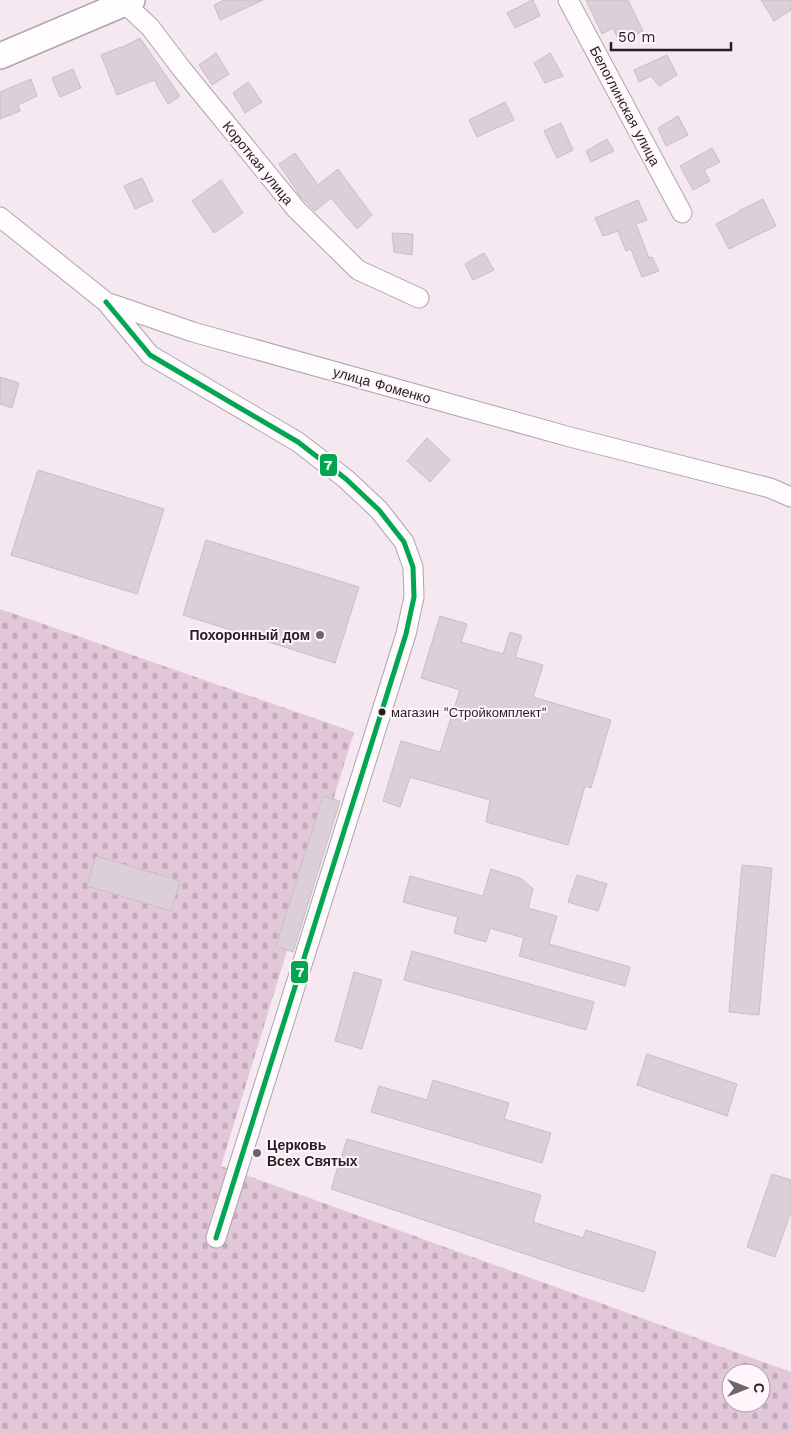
<svg xmlns="http://www.w3.org/2000/svg" width="791" height="1433" font-family="'Work Sans',sans-serif">
  <style>
    .cemetery { fill: url(#cemetery-stones); fill-rule: evenodd }
    .building { fill: #dccfd7; stroke: #c8bfc6 }
    .lines { fill: none; stroke-linecap: round; stroke-linejoin: round }
    .minor-casing { stroke: #aea5ab; stroke-width: 21 }
    .major-casing { stroke: #aea5ab; stroke-width: 28 }
    .minor { stroke: #fefcfd; stroke-width: 19 }
    .major { stroke: #fefcfd; stroke-width: 25 }
    .bus-1-casing { stroke: #fff5fb; stroke-width: 9 }
    .bus-1 { stroke: #00a651; stroke-width: 5 }
    .poi-dot { fill: #6e656b; stroke: #fff5fb; stroke-width: 2 }
    .bus-dot { fill: #261e23; stroke: #fff5fb; stroke-width: 2 }
    .labels { text-anchor: middle; stroke-width: 4; stroke-linejoin: round; paint-order: stroke }
    .bus-label { font-size: 13px; fill: #261e23; stroke: #fff5fb; text-anchor: start }
    .street-label { font-size: 14px; fill: #261e23; stroke: #fff5fb }
    .poi-label { font-size: 14px; font-weight: bold; fill: #261e23; stroke: #fff5fb; text-anchor: end }
    .line-badge { stroke: #fff5fb; stroke-width: 2 }
    .badge-label { font-size: 14px; text-anchor: middle; font-weight: bold; fill: #fff }
  </style>
  <defs>
    <pattern id="cemetery-stones" width="16" height="16" patternUnits="userSpaceOnUse" patternTransform="scale(1.25)"><rect width="16" height="16" fill="#e2c7d9"/><path d="M2 7V4a2 2 0 0 1 4 0v3zM10 15v-3a2 2 0 0 1 4 0v3z" fill="#c2aaba"/></pattern>
  </defs>
  <rect width="100%" height="100%" fill="#f5e8f1"/>
  <path class="cemetery" d="M 0,609 L 354,732 L 221,1166 L 791,1372 L 791,1433 L 0,1433 ZM 731,1373 L 761,1373 L 761,1403 L 731,1403 Z"/>
  <path class="building" d="M 224,0 L 263,0 L 220,20 L 214,5 Z
    M 532,0 L 533,0 L 540,16 L 515,28 L 507,13 Z
    M 586,0 L 628,0 L 643,31 L 620,43 L 613,28 L 602,34 Z
    M 761,0 L 791,0 L 791,10 L 774,21 Z
    M 140,38 L 180,96 L 168,104 L 154,80 L 117,95 L 101,55 L 121,47 L 121,48 Z
    M 216,53 L 229,74 L 212,85 L 199,65 Z
    M 550,53 L 563,76 L 545,83 L 534,63 Z
    M 667,55 L 677,75 L 659,86 L 651,76 L 639,82 L 634,70 Z
    M 73,69 L 81,88 L 60,97 L 52,78 Z
    M 31,79 L 37,96 L 18,105 L 20,111 L 0,119 L 0,92 Z
    M 248,82 L 262,102 L 245,113 L 233,93 Z
    M 505,102 L 514,120 L 477,137 L 469,120 Z
    M 678,116 L 688,135 L 666,146 L 658,128 Z
    M 561,123 L 573,150 L 557,158 L 544,131 Z
    M 607,139 L 614,151 L 591,162 L 586,151 Z
    M 712,148 L 720,162 L 704,170 L 710,181 L 693,190 L 680,166 Z
    M 295,153 L 318,185 L 338,169 L 372,215 L 357,229 L 331,198 L 315,211 L 300,196 L 279,164 Z
    M 142,178 L 153,201 L 135,209 L 124,186 Z
    M 221,180 L 243,213 L 214,233 L 192,201 Z
    M 763,199 L 776,226 L 729,249 L 716,224 L 739,212 L 739,211 Z
    M 638,200 L 647,220 L 636,224 L 649,258 L 652,257 L 659,271 L 642,277 L 631,249 L 626,251 L 618,231 L 603,236 L 595,218 Z
    M 392,233 L 413,234 L 412,255 L 394,252 Z
    M 484,253 L 494,270 L 473,280 L 465,264 Z
    M 0,377 L 19,383 L 12,408 L 0,404 Z
    M 427,438 L 450,460 L 430,482 L 407,461 Z
    M 38,470 L 164,509 L 137,594 L 11,555 Z
    M 206,540 L 359,587 L 335,663 L 183,615 Z
    M 440,616 L 467,624 L 461,642 L 503,654 L 510,632 L 522,636 L 515,657 L 543,665 L 533,697 L 611,720 L 591,788 L 585,786 L 568,845 L 486,822 L 490,800 L 410,777 L 400,807 L 383,801 L 401,741 L 440,752 L 460,690 L 421,678 Z
    M 323,796 L 340,801 L 293,952 L 276,946 Z
    M 96,856 L 180,881 L 171,911 L 87,886 Z
    M 742,865 L 772,868 L 759,1015 L 729,1012 Z
    M 491,869 L 522,879 L 533,889 L 528,908 L 557,916 L 549,944 L 630,967 L 625,986 L 519,956 L 524,938 L 490,928 L 486,942 L 454,933 L 458,917 L 403,902 L 410,876 L 483,896 Z
    M 577,875 L 607,884 L 598,911 L 568,902 Z
    M 412,951 L 594,1002 L 586,1030 L 404,980 Z
    M 354,972 L 382,980 L 362,1049 L 335,1041 Z
    M 647,1054 L 737,1084 L 727,1116 L 637,1085 Z
    M 433,1080 L 509,1103 L 504,1119 L 551,1133 L 542,1163 L 371,1112 L 379,1086 L 427,1100 Z
    M 347,1139 L 541,1195 L 533,1222 L 583,1238 L 586,1230 L 656,1252 L 644,1292 L 573,1270 L 331,1189 Z
    M 772,1174 L 791,1180 L 791,1212 L 775,1257 L 747,1247 Z"/>
  <g class="lines">
    <g class="minor-casing">
      <path id="minor" d="M 121,0 L 150,27 L 181,68 L 296,209 L 358,270 L 419,298
        M 568,0 L 682,213
        M 0,217 L 106,302 L 193,332 L 570,437 L 770,488 L 791,497
        M 106,302 L 150,355 L 298,442 L 346,479 L 379,510 L 404,542 L 413,567 L 414,597 L 406,634 L 216,1238"/>
    </g>
    <g class="major-casing">
      <path id="major" d="M 0,56 L 132,0"/>
    </g>
    <use href="#minor" class="minor"/>
    <use href="#major" class="major"/>
    <g class="bus-1-casing">
      <path id="bus-1" d="M 106,302 L 150,355 L 298,442 L 346,479 L 379,510 L 404,542 L 413,567 L 414,597 L 406,634 L 216,1238"/>
    </g>
    <use href="#bus-1" class="bus-1"/>
  </g>
  <g class="poi-dot">
    <circle cx="320" cy="635" r="5"/>
    <circle cx="257" cy="1153" r="5"/>
  </g>
  <circle class="bus-dot" cx="382" cy="712" r="4.5"/>
  <g class="labels">
    <g class="bus-label">
      <text x="391" y="717">магазин "Стройкомплект"</text>
    </g>
    <g class="street-label">
      <text transform="translate(625 106) rotate(62)" y="5">Белоглинская улица</text>
      <text transform="translate(258 163) rotate(51)" y="5">Короткая улица</text>
      <text transform="translate(382 385) rotate(16)" y="5">улица Фоменко</text>
    </g>
    <g class="poi-label">
      <text x="310" y="640">Похоронный дом</text>
      <text x="267" y="1150" text-anchor="start">Церковь<tspan x="267" dy="16">Всех Святых</tspan></text>
    </g>
  </g>
  <g class="line-badge">
    <rect x="319" y="453" width="19" height="24" rx="5" fill="#00a651"/>
    <rect x="290" y="960" width="19" height="24" rx="5" fill="#00a651"/>
  </g>
  <g class="badge-label">
    <text x="328" y="470">7</text>
    <text x="300" y="977">7</text>
  </g>
  <g transform="translate(746 1388) rotate(90)"><circle r="24" fill="#fff5fb" stroke="#a89fa5"/>
  <path d="M0-4L9 19L0 12L-9 19Z" fill="#6e656b"/>
  <text y="-8" font-size="14" font-weight="bold" text-anchor="middle" fill="#261e23">С</text>
  </g>
  <path d="M611 42v8h120v-8" fill="none" stroke="#261e23" stroke-width="2.5"/>
  <text x="618" y="42" font-size="15" fill="#261e23" stroke="#fff5fb" stroke-width="4" paint-order="stroke">50 m</text>
</svg>
